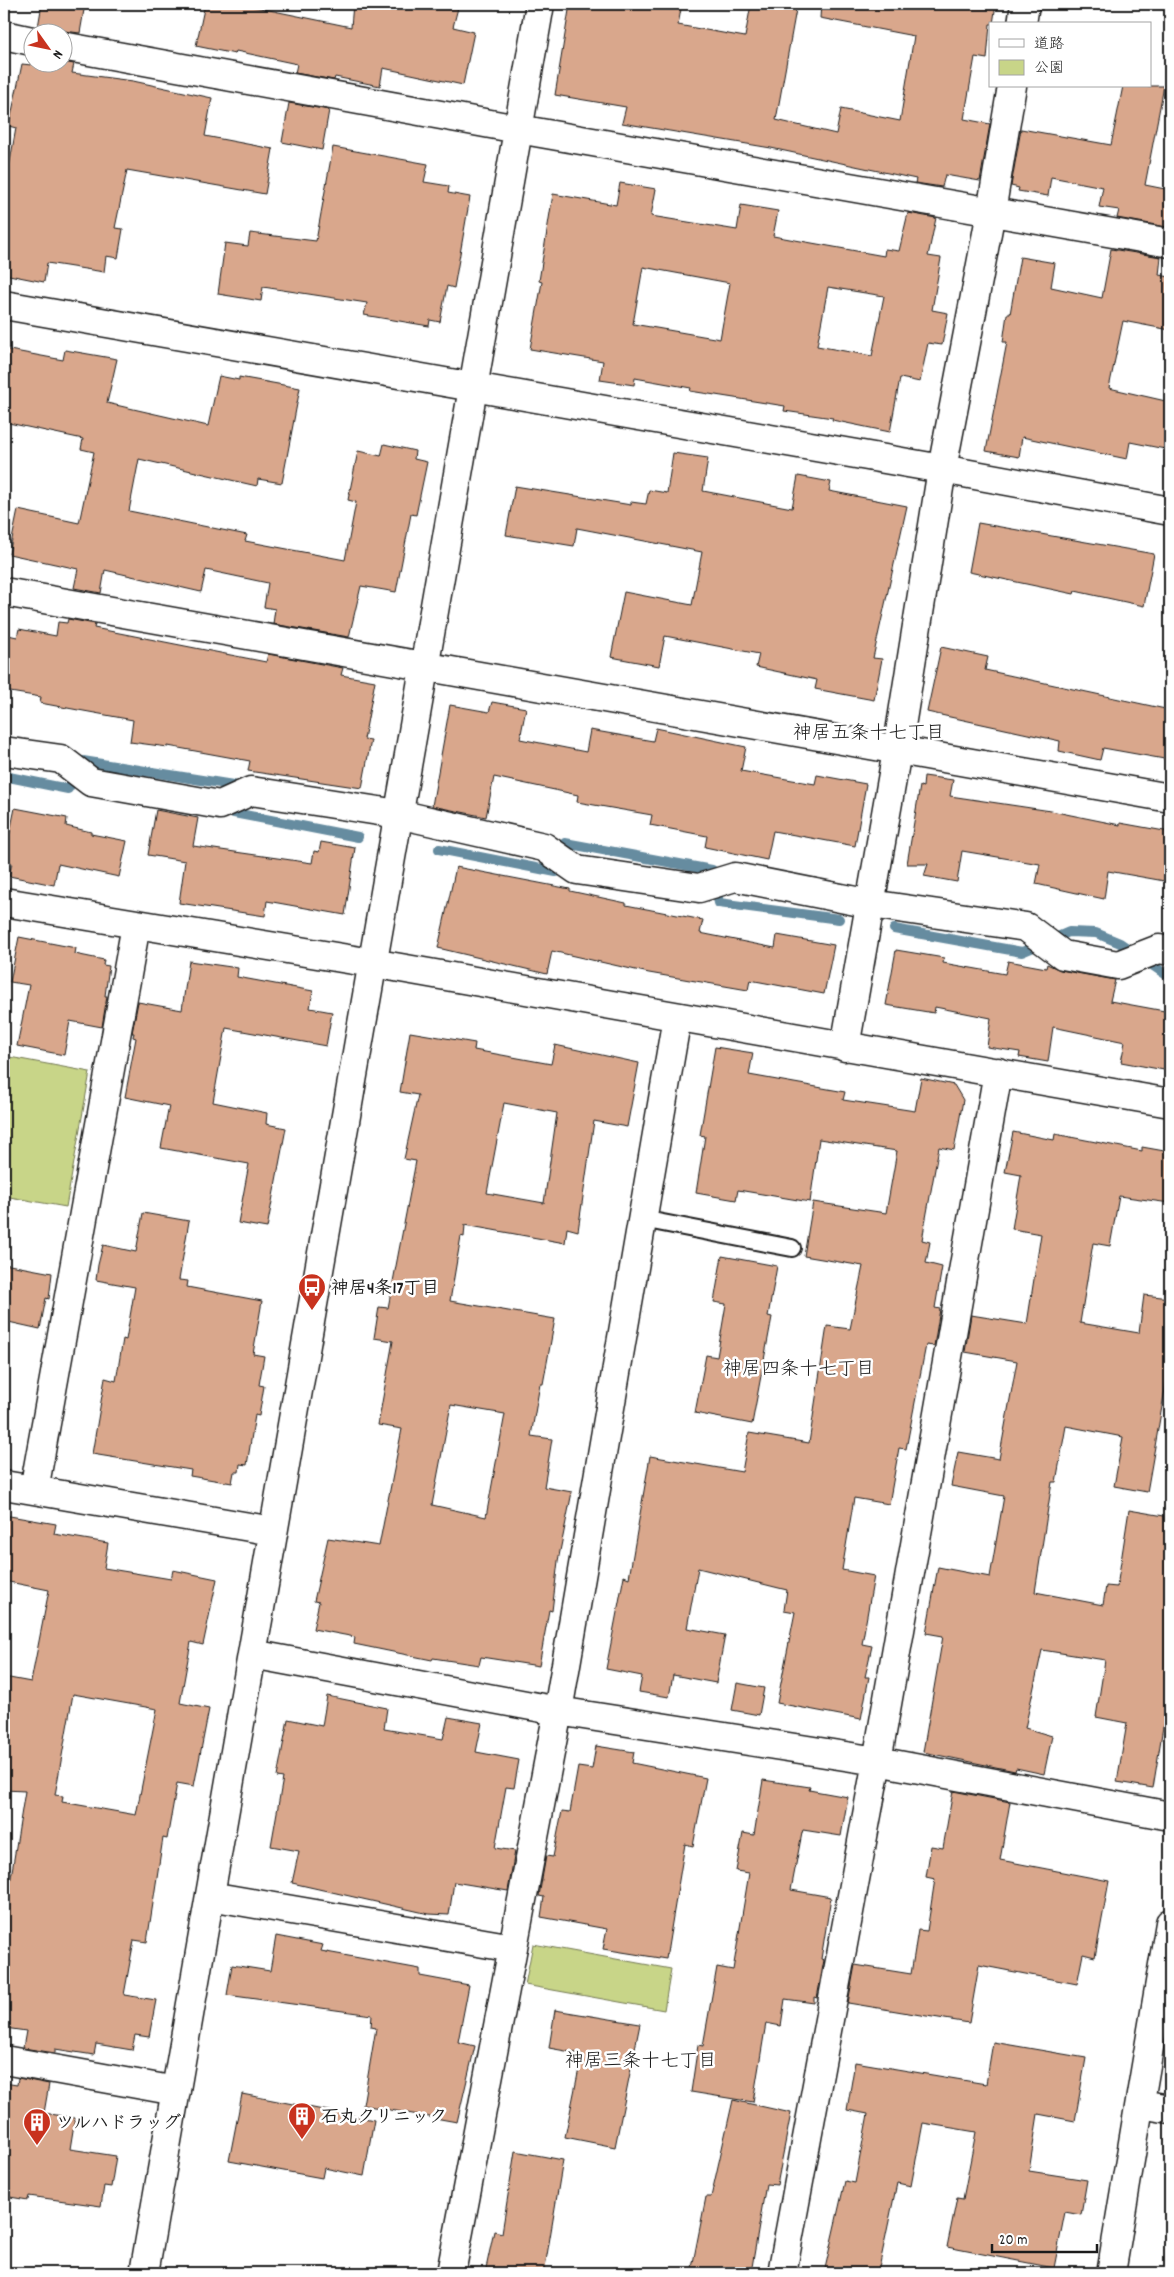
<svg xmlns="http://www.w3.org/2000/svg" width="1174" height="2277" font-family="Dekko,'Klee One',sans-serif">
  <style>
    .green { fill: #c8d588; stroke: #727852 }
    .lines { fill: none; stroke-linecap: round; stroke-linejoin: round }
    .stream { stroke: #668ca0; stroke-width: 10 }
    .building { fill: #d9a78c; stroke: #1c1c1c; fill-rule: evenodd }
    .lane-casing { stroke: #1c1c1c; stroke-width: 20 }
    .street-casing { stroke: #1c1c1c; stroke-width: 31 }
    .lane { stroke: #fff; stroke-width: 16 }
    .street { stroke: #fff; stroke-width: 28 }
    .labels { text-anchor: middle; stroke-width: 5; stroke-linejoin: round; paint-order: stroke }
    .poi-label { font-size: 18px; font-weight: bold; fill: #1c1c1c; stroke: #fff; text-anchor: start }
    .neighbourhood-label { font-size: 19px; fill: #1c1c1c; stroke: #fff }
  </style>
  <rect width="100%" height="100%" fill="#fff"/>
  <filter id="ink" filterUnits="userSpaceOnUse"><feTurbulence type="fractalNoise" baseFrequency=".02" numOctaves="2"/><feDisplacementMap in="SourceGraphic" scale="10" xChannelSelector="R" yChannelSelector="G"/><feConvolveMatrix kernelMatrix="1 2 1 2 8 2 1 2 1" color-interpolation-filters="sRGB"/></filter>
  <g filter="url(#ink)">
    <path class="green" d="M 4,1056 L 90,1072 L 66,1207 L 4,1196 Z
      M 533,1944 L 671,1969 L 664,2010 L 525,1985 Z"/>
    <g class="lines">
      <path class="stream" d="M 4,776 L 68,789 L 83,761 L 233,785 L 234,813 L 358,837
        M 439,849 L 556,872 L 565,843 L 712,870 L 719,903 L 839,919
        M 894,929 L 1022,952 L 1069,932 L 1096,933 L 1120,943 L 1165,974 L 1170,976"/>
    </g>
    <path class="building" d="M 42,4 L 85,4 L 80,33 L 64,31 L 45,32 L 38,27 Z
      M 205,4 L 240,4 L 351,27 L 353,4 L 459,4 L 453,27 L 474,32 L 463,85 L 383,68 L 380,86 L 335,77 L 334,80 L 295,73 L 297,64 L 236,51 L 235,54 L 196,46 Z
      M 570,4 L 682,4 L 678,25 L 745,37 L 751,4 L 797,4 L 776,120 L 836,134 L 841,109 L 900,121 L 914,36 L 820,18 L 821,4 L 996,4 L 993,24 L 990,24 L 987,59 L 975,57 L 964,119 L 990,124 L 980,181 L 945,175 L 942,187 L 915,183 L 916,179 L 771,148 L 622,123 L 626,107 L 555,95 Z
      M 32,57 L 32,62 L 62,62 L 74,64 L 72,73 L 133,81 L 212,98 L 205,136 L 273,149 L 265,194 L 127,170 L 115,228 L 123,229 L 118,258 L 106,256 L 104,272 L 47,263 L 44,282 L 4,274 L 4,195 L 16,128 L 9,126 L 22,64 L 31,65 Z
      M 1123,86 L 1164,86 L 1145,185 L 1170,190 L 1170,208 L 1167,227 L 1117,218 L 1119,210 L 1099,207 L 1103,187 L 1051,177 L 1048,196 L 1018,191 L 1019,188 L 1011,186 L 1021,129 L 1111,145 Z
      M 289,103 L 329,110 L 322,150 L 282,142 Z
      M 333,147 L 428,164 L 424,182 L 449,186 L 448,193 L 470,197 L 454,288 L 447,286 L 440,322 L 430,320 L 429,326 L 364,315 L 367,303 L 263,287 L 261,301 L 218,294 L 225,243 L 248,246 L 250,233 L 316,241 Z
      M 620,183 L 656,189 L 651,216 L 737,230 L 741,205 L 778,211 L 773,236 L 884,256 L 885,249 L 899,251 L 908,213 L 936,218 L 928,256 L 941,258 L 932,310 L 948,313 L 942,345 L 928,343 L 920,382 L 900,378 L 890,432 L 832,420 L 833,418 L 784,411 L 785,406 L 690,391 L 691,388 L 635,378 L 634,385 L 600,380 L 603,361 L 530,349 L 542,282 L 539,281 L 553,194 L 616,205 ZM 643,267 L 730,283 L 720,339 L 633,324 ZM 828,287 L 884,296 L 872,356 L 817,346 Z
      M 1111,249 L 1161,257 L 1159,275 L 1170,277 L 1170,330 L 1123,321 L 1109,388 L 1170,402 L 1170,450 L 1130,442 L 1127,459 L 1022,437 L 1019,457 L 986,451 L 1007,342 L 1003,342 L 1007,314 L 1010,314 L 1020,257 L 1055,263 L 1051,287 L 1102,298 Z
      M 4,349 L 63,360 L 65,350 L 117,359 L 107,403 L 208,426 L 219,376 L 239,380 L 239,377 L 300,388 L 282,483 L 258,479 L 257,486 L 139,459 L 129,511 L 247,535 L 245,541 L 345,560 L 356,502 L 348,500 L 358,451 L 381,456 L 384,444 L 415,451 L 414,459 L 427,462 L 416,515 L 411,514 L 396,592 L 361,586 L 349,637 L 273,624 L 275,609 L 264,607 L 268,583 L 206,570 L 201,592 L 105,570 L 101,593 L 74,588 L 78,569 L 9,554 L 18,510 L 79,523 L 94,452 L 81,449 L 83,439 L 4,422 Z
      M 673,453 L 708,458 L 703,491 L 792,508 L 798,476 L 831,482 L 829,491 L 907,506 L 873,658 L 882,659 L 874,700 L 815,689 L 817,680 L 756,667 L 759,654 L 665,636 L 659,666 L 611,657 L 624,592 L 692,605 L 702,552 L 577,528 L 574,546 L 506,535 L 515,486 L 631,505 L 631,502 L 646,504 L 649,490 L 667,493 Z
      M 978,523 L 1154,554 L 1144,606 L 1075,591 L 1074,594 L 969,572 Z
      M 68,619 L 95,624 L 94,628 L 266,662 L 268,654 L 343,668 L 341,675 L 375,681 L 364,739 L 371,740 L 362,788 L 248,771 L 250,761 L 168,746 L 168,747 L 130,742 L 133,720 L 40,703 L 41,697 L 4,691 L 4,634 L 17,637 L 19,629 L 56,636 L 58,622 L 67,623 Z
      M 941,647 L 988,657 L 985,670 L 1170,710 L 1170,760 L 1103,748 L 1100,760 L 1059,751 L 1060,741 L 927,712 Z
      M 492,702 L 526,708 L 520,739 L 586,752 L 590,730 L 653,741 L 656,728 L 746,747 L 741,771 L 815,784 L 817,775 L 866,784 L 855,846 L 773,831 L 767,860 L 705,847 L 707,836 L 650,825 L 652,815 L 577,802 L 578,795 L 494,777 L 486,817 L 432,806 L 450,705 L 489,712 Z
      M 924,776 L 953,780 L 950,796 L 1051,811 L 1120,825 L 1120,823 L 1170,832 L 1170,882 L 1108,871 L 1104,899 L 1036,884 L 1040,864 L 962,851 L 957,882 L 924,876 L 928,864 L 907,864 L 920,786 L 923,787 Z
      M 15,808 L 67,818 L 66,826 L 91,832 L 91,834 L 127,841 L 119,877 L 58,864 L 54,885 L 9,876 L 12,863 L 4,861 Z
      M 156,810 L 198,818 L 193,846 L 312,863 L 314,851 L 319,852 L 321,842 L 355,848 L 345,915 L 267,901 L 265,916 L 179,903 L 185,861 L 148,855 Z
      M 456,867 L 570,889 L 570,891 L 626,903 L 626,905 L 703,920 L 700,933 L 775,948 L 777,935 L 834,945 L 824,994 L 750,980 L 748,990 L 649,973 L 552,951 L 547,974 L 438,948 Z
      M 19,937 L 76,948 L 75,954 L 104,960 L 103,965 L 109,966 L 105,996 L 107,996 L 102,1027 L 70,1021 L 64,1055 L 17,1046 L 29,985 L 10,982 Z
      M 896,950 L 944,958 L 943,963 L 1005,974 L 1008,961 L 1046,968 L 1047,964 L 1060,970 L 1115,980 L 1110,1001 L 1170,1012 L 1170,1033 L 1164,1070 L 1121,1062 L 1125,1042 L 1053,1027 L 1048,1062 L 1019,1057 L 1020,1052 L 987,1047 L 991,1018 L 935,1007 L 934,1013 L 886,1005 Z
      M 189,961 L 238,968 L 237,977 L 313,991 L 310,1008 L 332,1012 L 326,1046 L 226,1028 L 213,1102 L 267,1113 L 266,1124 L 286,1128 L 267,1228 L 238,1223 L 249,1164 L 161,1148 L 169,1106 L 125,1097 L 136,1038 L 133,1037 L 134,1033 L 132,1033 L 138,1002 L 182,1010 Z
      M 410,1032 L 475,1043 L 474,1050 L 551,1064 L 555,1045 L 639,1063 L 627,1127 L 594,1121 L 578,1231 L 567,1228 L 565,1243 L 465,1225 L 464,1237 L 461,1236 L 450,1301 L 555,1319 L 543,1384 L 540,1384 L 531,1436 L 552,1439 L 544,1487 L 572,1492 L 558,1561 L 552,1611 L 549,1610 L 539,1666 L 481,1657 L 479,1665 L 433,1658 L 432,1660 L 354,1644 L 355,1637 L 313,1629 L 319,1602 L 314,1601 L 328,1538 L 379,1546 L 402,1429 L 378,1425 L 393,1341 L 374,1338 L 379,1307 L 388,1308 L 416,1161 L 404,1159 L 418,1095 L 400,1092 ZM 504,1103 L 557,1113 L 544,1203 L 487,1193 ZM 451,1405 L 505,1414 L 486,1517 L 432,1505 Z
      M 715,1047 L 753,1053 L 749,1075 L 845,1092 L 843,1100 L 915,1111 L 921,1078 L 954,1085 L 963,1100 L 954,1150 L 939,1147 L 922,1240 L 930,1242 L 926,1263 L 942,1267 L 935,1308 L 940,1309 L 934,1346 L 926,1345 L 906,1449 L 899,1448 L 889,1504 L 854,1498 L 842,1570 L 874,1576 L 862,1644 L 872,1646 L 865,1677 L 869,1677 L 861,1719 L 777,1703 L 795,1612 L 784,1610 L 787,1590 L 698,1568 L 687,1628 L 725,1635 L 716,1683 L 673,1675 L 669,1697 L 639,1692 L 642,1676 L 606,1669 L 624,1576 L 629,1578 L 650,1456 L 742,1472 L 749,1433 L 809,1443 L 827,1326 L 850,1329 L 863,1266 L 804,1256 L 813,1202 L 886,1213 L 897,1151 L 819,1139 L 810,1202 L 738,1190 L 736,1200 L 696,1193 L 705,1136 L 700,1135 Z
      M 1013,1132 L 1054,1140 L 1055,1134 L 1142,1151 L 1142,1147 L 1170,1152 L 1170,1203 L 1119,1196 L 1110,1246 L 1093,1243 L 1080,1323 L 1139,1333 L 1144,1295 L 1170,1298 L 1170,1361 L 1147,1492 L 1114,1486 L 1123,1437 L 1066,1426 L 1056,1482 L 1052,1482 L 1035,1592 L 1103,1605 L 1106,1586 L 1117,1587 L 1129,1510 L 1170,1517 L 1170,1684 L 1153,1788 L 1117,1782 L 1127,1723 L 1096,1717 L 1105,1660 L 1042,1650 L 1025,1728 L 1052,1736 L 1044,1774 L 1016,1768 L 1015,1771 L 923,1752 L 943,1636 L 926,1633 L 938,1567 L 990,1577 L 1004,1496 L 951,1486 L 958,1452 L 999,1459 L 1017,1361 L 965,1352 L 971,1315 L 1027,1324 L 1041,1234 L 1012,1229 L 1021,1175 L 1005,1172 Z
      M 143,1213 L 189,1221 L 179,1280 L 188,1281 L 187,1287 L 262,1301 L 253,1354 L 264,1356 L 259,1385 L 264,1386 L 259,1416 L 255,1415 L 247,1465 L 240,1464 L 239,1472 L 234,1472 L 232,1483 L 190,1476 L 191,1470 L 92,1454 L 105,1378 L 116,1381 L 123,1339 L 126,1340 L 135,1287 L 96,1280 L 98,1265 L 103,1245 L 136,1252 Z
      M 722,1256 L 777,1266 L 768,1316 L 772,1317 L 752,1424 L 695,1413 L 706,1355 L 717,1357 L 726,1304 L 714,1302 Z
      M 4,1264 L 52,1273 L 49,1299 L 46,1298 L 40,1329 L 4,1321 Z
      M 4,1515 L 56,1524 L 54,1534 L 108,1543 L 104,1568 L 171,1579 L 173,1570 L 217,1579 L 203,1645 L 191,1642 L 180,1703 L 209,1709 L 194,1786 L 177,1783 L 167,1839 L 163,1838 L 147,1942 L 134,1940 L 124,1995 L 156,2000 L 149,2037 L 135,2035 L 132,2050 L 96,2044 L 94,2055 L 55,2049 L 55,2053 L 23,2048 L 26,2031 L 5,2028 L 9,2006 L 4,2005 L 4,1896 L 8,1896 L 25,1791 L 4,1790 L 4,1677 L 31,1682 L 49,1590 L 4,1581 ZM 73,1694 L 157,1709 L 136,1815 L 62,1802 L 63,1796 L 55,1795 Z
      M 737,1683 L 764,1688 L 759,1715 L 732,1710 Z
      M 327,1696 L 387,1708 L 384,1729 L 443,1739 L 448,1717 L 482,1723 L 476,1752 L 519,1760 L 514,1788 L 506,1787 L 495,1848 L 515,1851 L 508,1891 L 454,1882 L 449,1915 L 429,1914 L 292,1883 L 299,1851 L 271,1846 L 283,1778 L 277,1777 L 288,1719 L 322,1726 Z
      M 596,1746 L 634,1752 L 632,1763 L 706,1778 L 693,1846 L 685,1844 L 666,1959 L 603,1949 L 607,1929 L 541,1917 L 544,1897 L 539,1896 L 546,1856 L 553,1857 L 562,1811 L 570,1812 L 578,1767 L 592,1769 Z
      M 763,1780 L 810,1787 L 809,1790 L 848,1797 L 841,1836 L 803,1830 L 802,1833 L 791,1890 L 831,1897 L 821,1959 L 824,1960 L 817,1998 L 814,1997 L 814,2003 L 785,1999 L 781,2026 L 766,2023 L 753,2102 L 691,2092 L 698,2045 L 703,2046 L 717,1967 L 733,1970 L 749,1873 L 736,1871 L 743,1833 L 754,1835 Z
      M 953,1791 L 1010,1802 L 1000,1860 L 1109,1881 L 1095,1957 L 1083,1954 L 1077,1984 L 979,1965 L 969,2023 L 848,2003 L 855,1965 L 911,1974 L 918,1930 L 927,1931 L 935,1879 L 926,1877 L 931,1846 L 943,1848 Z
      M 276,1936 L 323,1945 L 321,1951 L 420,1969 L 420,1976 L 469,1985 L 458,2042 L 475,2046 L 457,2122 L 363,2105 L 376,2028 L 371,2027 L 372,2015 L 227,1995 L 232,1965 L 270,1971 Z
      M 555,2010 L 640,2024 L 615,2147 L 565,2137 L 582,2054 L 549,2048 Z
      M 993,2042 L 1086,2058 L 1075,2121 L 1038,2114 L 1029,2171 L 1087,2180 L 1081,2215 L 1065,2212 L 1054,2268 L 947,2247 L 957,2198 L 963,2199 L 976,2132 L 923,2123 L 911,2186 L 897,2183 L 878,2273 L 824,2273 L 845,2181 L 855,2183 L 868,2114 L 847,2110 L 855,2062 L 986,2084 Z
      M 18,2078 L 49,2084 L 44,2113 L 75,2118 L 70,2149 L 116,2156 L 111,2187 L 104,2186 L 101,2206 L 29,2196 L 28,2200 L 4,2196 L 4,2083 L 17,2085 Z
      M 242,2094 L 374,2120 L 364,2176 L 324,2168 L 322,2178 L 229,2161 Z
      M 733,2100 L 791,2113 L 777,2185 L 766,2184 L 751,2273 L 691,2273 L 706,2197 L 711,2197 Z
      M 515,2151 L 563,2160 L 544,2273 L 485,2273 L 494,2231 L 502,2233 Z"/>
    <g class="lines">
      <g class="lane-casing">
        <path id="lane" d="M 642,1219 L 792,1248"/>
      </g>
      <g class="street-casing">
        <path id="street" d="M 1022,24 L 1025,4
          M 4,35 L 32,41
          M 62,46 L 518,129 L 1170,243
          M 4,305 L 942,469 L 1170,511
          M 4,592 L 1170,798
          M 4,751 L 61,759 L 91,782 L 220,805 L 251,791 L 398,814 L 544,847 L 577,870 L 699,888 L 735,877 L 871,904 L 1026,927 L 1063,955 L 1118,965 L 1159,949 L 1170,951
          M 4,902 L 372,963 L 1170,1103
          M 845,1047 L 897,751 L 942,469 L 991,212 L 1012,86
          M 4,1485 L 273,1531
          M 34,1490 L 136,925
          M 252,1654 L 558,1711 L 877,1761 L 1170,1816
          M 210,1896 L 513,1948
          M 4,2060 L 176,2091
          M 1140,2104 L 1170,2109
          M 144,2273 L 540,4
          M 451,2273 L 558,1711 L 677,1017
          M 782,2273 L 877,1761 L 998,1072
          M 1111,2273 L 1170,1923"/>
      </g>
      <use href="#lane" class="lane"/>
      <use href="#street" class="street"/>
    </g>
  </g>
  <defs>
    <g id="bus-pin" transform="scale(1.4375)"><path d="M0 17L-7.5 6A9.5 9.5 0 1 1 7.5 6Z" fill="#c8321e" stroke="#fff"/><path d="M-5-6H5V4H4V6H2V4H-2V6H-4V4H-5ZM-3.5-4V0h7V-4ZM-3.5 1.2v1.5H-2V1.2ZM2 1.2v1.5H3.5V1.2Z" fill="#fff"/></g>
    <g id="building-pin" transform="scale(1.4375)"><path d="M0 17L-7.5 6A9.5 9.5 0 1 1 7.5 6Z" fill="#c8321e" stroke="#fff"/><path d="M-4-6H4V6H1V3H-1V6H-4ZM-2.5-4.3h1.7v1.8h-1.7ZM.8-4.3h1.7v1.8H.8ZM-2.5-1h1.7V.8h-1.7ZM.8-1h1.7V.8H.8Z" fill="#fff"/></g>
  </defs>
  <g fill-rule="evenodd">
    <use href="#bus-pin" x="312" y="1287"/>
    <use href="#building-pin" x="302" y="2116"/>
    <use href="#building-pin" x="37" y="2122"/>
  </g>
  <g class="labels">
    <g class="poi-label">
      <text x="331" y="1293">神居4条17丁目</text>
      <text x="321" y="2122">石丸クリニック</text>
      <text x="56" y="2128">ツルハドラッグ</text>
    </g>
    <g class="neighbourhood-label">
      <text x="869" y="738">神居五条十七丁目</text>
      <text x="799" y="1374">神居四条十七丁目</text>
      <text x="641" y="2066">神居三条十七丁目</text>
    </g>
  </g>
  <rect width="1174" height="2277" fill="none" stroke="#fff" stroke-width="20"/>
  <rect x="10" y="10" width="1154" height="2257" fill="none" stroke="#1c1c1c" stroke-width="2" filter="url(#ink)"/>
  <rect x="989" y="22" width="162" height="65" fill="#ffffff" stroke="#a4a4a4"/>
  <rect x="999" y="39" width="25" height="8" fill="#ffffff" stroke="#a4a4a4"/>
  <text x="1034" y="48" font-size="15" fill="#1c1c1c">道路</text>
  <rect x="999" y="60" width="25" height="15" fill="#c8d588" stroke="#a4a4a4"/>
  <text x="1034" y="72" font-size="15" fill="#1c1c1c">公園</text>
  <g transform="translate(48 48) rotate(123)"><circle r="24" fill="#ffffff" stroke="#a4a4a4"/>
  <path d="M0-4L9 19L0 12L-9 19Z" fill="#c8321e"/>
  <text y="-8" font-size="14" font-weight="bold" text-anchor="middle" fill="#1c1c1c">N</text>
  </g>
  <path d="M992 2244v8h105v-8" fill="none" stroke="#1c1c1c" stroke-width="2.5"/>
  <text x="999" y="2244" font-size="15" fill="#1c1c1c" stroke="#ffffff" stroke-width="4" paint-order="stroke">20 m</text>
</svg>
